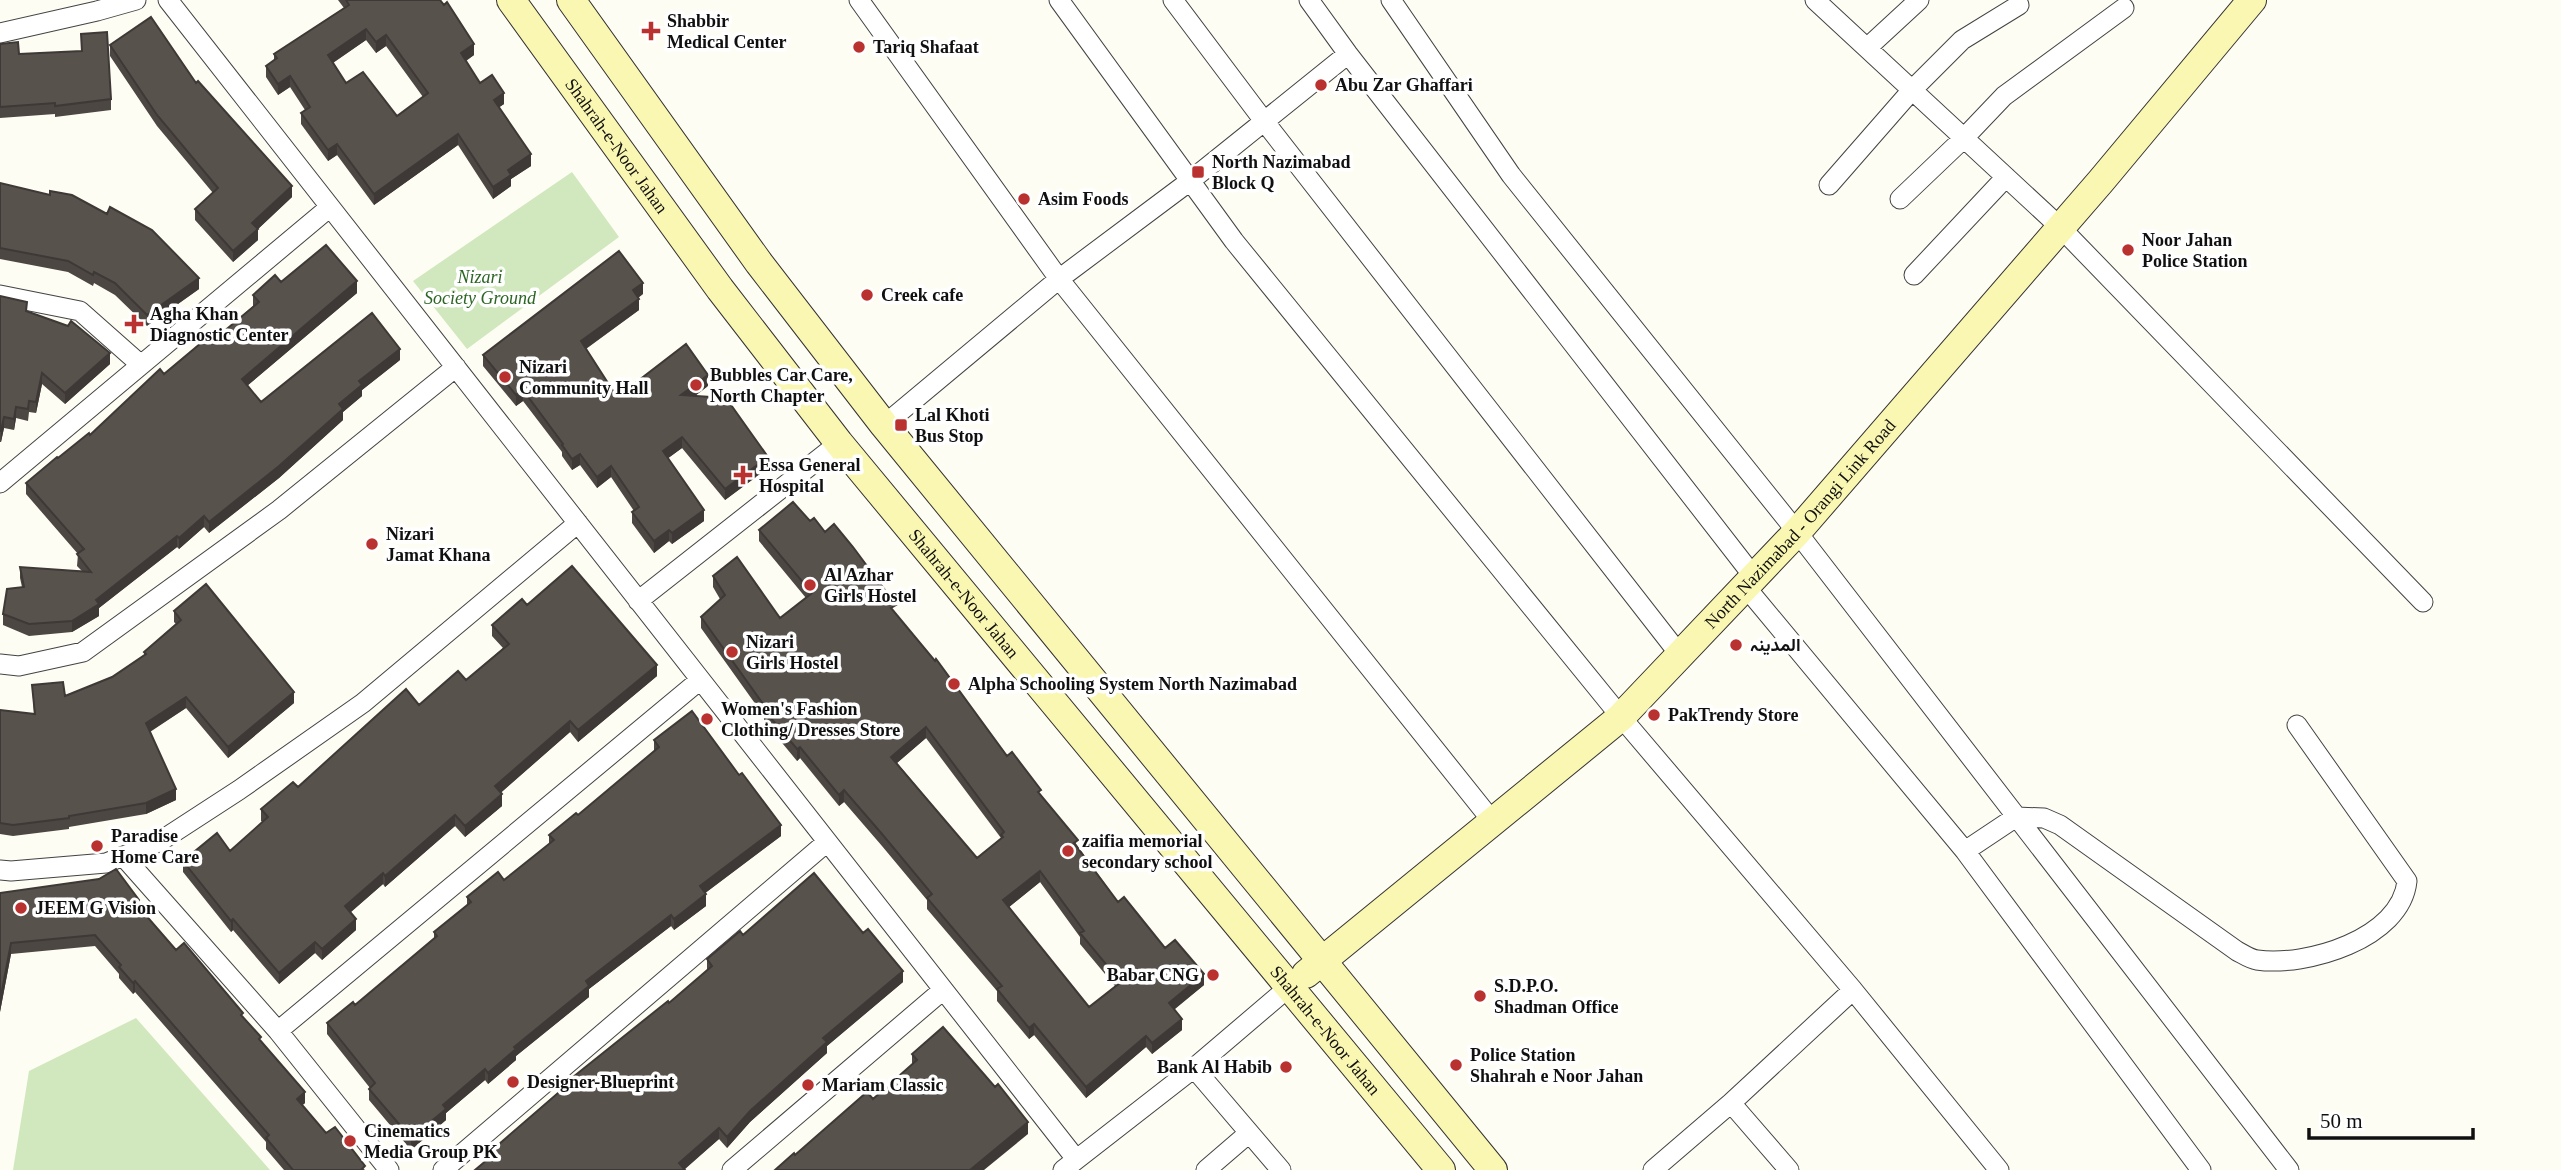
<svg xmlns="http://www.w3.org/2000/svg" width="2561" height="1170" font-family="'Times New Roman',Vazirmatn,serif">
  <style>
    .green { fill: #d1e8be }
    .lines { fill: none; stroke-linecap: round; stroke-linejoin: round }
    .minor-casing { stroke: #434343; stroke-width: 21 }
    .secondary-casing { stroke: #323232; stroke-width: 30 }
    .minor { stroke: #fff; stroke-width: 19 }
    .secondary { stroke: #faf7b2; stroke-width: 28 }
    .wall { fill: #4c4742; fill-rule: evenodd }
    .shaded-wall { fill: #3e3936 }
    .building { fill: #58524d; stroke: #3e3936; stroke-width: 2; fill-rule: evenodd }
    .poi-dot { fill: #b9322f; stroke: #fff; stroke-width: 2.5 }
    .labels { text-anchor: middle; stroke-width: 7; stroke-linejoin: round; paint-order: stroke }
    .poi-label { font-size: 18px; font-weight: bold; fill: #101010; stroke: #fff; text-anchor: start }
    .street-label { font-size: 18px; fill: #101010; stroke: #fff }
    .park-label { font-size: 18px; font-style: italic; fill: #2c6523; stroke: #fff }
  </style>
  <rect width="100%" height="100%" fill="#fefdf3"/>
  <path class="green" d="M 572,172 L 619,237 L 467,349 L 413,281 Z
    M 136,1018 L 270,1170 L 13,1170 L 29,1071 Z"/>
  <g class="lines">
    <g class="minor-casing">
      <path id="minor" d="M 168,0 L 1076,1159
        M 859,0 L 1059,279 L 1493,822
        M 1059,0 L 1234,241 L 1621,717 L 1853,990 L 1999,1170
        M 1173,0 L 1264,121 L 1680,655
        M 1309,0 L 1348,54 L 1754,577
        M 1391,0 L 1511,175 L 1797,532 L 2289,1170
        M 1815,0 L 2061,228 L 2423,602
        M 0,33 L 97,11 L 136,0
        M 1867,48 L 1919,0
        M 1829,185 L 1912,90 L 1962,40 L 2019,5
        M 1900,199 L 1964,138 L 2004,96 L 2124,8
        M 1914,275 L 2006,177
        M 0,295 L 80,311 L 141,365
        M 884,425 L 1059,279 L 1190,181 L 1348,54
        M 0,483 L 330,207
        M 1744,585 L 1965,851 L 2201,1170
        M 638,601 L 839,443
        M 0,664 L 19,666 L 83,652 L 279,510 L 456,367
        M 1965,851 L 2016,817 L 2044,818 L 2060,825 L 2237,951 C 2243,954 2250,959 2257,960 C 2306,967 2401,939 2407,881 L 2297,725
        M 123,856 L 278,1031 L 389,1170
        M 0,870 L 11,871 L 106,863 L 159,842 L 239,790 L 363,703 L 578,523
        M 278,1031 L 700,680
        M 1194,1068 L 1281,1170
        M 1731,1103 L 1789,1170
        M 443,1170 L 827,842
        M 732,1170 L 943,990
        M 1063,1170 L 1194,1068 L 1289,987
        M 1206,1170 L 1249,1133
        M 1653,1170 L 1731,1103 L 1853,990"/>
    </g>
    <g class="secondary-casing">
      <g id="secondary">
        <path id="s1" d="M 511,0 L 720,289 L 839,443 L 1441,1170"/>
        <path d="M 571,0 L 759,263 L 884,425 L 1493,1170"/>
        <path id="s2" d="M 1306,974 L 1621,717 L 1797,532 L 2101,181 L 2252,0"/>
      </g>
    </g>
    <use href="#minor" class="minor"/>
    <use href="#secondary" class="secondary"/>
  </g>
  <path class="wall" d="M 338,0 L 440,0 L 474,55 L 466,61 L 480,83 L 504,104 L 499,107 L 531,166 L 511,179 L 511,186 L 493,199 L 458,145 L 374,205 L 337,155 L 328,161 L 301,124 L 301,113 L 305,110 L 290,87 L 278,95 L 266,77 L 266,66 L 274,60 L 274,54 L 344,8 ZM 366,40 L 376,53 L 386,46 L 423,97 L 397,116 L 346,83 L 333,63 Z
    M 81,34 L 111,99 L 111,110 L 55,117 L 55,114 L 0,118 L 0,44 L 19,54 L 82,51 Z
    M 110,45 L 196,83 L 292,197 L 258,229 L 258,240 L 233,262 L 195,220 L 195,209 L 213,193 L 157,126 L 110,56 Z
    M 0,183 L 199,289 L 147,326 L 115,295 L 94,283 L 93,286 L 68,272 L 0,259 Z
    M 281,282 L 357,293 L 247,386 L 261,402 L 400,360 L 362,390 L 362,396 L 343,412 L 343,420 L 279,478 L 209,533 L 204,527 L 179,549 L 177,547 L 99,608 L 99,616 L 72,632 L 29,636 L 3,625 L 3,614 L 22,587 L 20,578 L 20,567 L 82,571 L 77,566 L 78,554 L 26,494 L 26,483 L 90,435 L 164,374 L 210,343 L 253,306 L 253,295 Z
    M 643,294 L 638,298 L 639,310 L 586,349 L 617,397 L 708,386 L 695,396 L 768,468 L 725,500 L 682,448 L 668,458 L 704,521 L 672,544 L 669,541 L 654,553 L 632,523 L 632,512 L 634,511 L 611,477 L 597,488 L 580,465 L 572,470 L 562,456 L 562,452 L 523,401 L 516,406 L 483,366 L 483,355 Z
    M 0,296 L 27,312 L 110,364 L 65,404 L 42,384 L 36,413 L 29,412 L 28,421 L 16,418 L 14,430 L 4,428 L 1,442 L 0,442 Z
    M 810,521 L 896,614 L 1007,756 L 1041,795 L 1118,902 L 1204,985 L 1174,1009 L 1182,1030 L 1152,1054 L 1146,1047 L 1086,1098 L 1034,1035 L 1029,1039 L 997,1001 L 997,991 L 927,909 L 927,900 L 882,846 L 844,802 L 839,806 L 800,758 L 797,761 L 764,721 L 764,716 L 701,628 L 701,617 L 720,599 L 713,587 L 713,576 L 780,618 L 806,598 L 759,541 L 759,530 ZM 926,738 L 1001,838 L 977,858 L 897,763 ZM 1040,882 L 1080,937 L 1080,944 L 1115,986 L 1089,1007 L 1009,907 Z
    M 527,605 L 657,676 L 578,742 L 570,732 L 500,793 L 502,806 L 465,837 L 455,826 L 385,887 L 383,884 L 351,912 L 356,930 L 322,960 L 315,953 L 279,984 L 233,930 L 231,932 L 183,872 L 183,861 L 230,851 L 263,822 L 261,821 L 261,809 L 298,787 L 419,705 L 466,680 L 503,648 L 492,636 L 492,625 Z
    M 174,611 L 294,703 L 228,758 L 186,708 L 150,732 L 176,800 L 146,814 L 69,827 L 69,829 L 13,836 L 0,834 L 0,710 L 34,714 L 32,685 L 65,696 L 112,677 L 144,655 L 144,652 L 176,624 L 174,622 Z
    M 654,740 L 781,836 L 705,893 L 706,906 L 674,930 L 671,926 L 589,989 L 589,997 L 516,1056 L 516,1060 L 488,1084 L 485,1080 L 446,1113 L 446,1120 L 411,1150 L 369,1100 L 369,1089 L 370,1088 L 327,1034 L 327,1023 L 355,1005 L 434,939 L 434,932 L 467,905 L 467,897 L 504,880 L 549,844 L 549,835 L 578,815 L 654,752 Z
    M 0,893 L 139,908 L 176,950 L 243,1017 L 305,1103 L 302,1105 L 326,1133 L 365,1170 L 284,1170 L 266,1149 L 266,1142 L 135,992 L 133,994 L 119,978 L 119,974 L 95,946 L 11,954 L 0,1012 Z
    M 743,935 L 903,982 L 827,1046 L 827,1053 L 750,1122 L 727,1148 L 719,1139 L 684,1169 L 491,1157 L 491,1151 L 563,1088 L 563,1085 L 669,1003 L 707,971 L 707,959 Z
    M 912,1054 L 1028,1134 L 795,1155 L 873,1099 L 912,1065 Z"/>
  <path class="shaded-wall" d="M 366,29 L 366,40 L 328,66 L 328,55 Z
    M 386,35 L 386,46 L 376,53 L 376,42 Z
    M 474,44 L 474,55 L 461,64 L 461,53 Z
    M 290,76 L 290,87 L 278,95 L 278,84 Z
    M 504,93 L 504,104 L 494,111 L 494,100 Z
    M 458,134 L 458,145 L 374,205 L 374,194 Z
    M 337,144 L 337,155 L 328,161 L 328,150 Z
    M 531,154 L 531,166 L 511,179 L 511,186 L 493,199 L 493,187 L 508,170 Z
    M 292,186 L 292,197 L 258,229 L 258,240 L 233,262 L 233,251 L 252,223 Z
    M 199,278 L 199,289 L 147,326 L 147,315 Z
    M 357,281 L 357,293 L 242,390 L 242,379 Z
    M 643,283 L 643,294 L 633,301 L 633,290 Z
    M 639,299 L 639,310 L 581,352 L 581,341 Z
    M 400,349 L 400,360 L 362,390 L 362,396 L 343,412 L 343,420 L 279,478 L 209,533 L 209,522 L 339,404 L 359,381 Z
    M 110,353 L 110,364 L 65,404 L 65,393 Z
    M 42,373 L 42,384 L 36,413 L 36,402 Z
    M 708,375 L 708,386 L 681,406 L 681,395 Z
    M 523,390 L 523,401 L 516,406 L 516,395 Z
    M 16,407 L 16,418 L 14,430 L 14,419 Z
    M 4,417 L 4,428 L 1,442 L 1,431 Z
    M 682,437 L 682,448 L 663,462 L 663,451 Z
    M 580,454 L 580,465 L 572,470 L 572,459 Z
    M 768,457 L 768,468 L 725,500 L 725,489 Z
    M 611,466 L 611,477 L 597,488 L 597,477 Z
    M 704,510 L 704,521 L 672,544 L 672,533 Z
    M 204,516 L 204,527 L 179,549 L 179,538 Z
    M 669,530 L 669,541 L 654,553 L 654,541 Z
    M 177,536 L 177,547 L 99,608 L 99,616 L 72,632 L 72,621 L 96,600 Z
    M 657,665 L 657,676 L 578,742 L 578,730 Z
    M 294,692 L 294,703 L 228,758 L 228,747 Z
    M 186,697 L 186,708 L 146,734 L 146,723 Z
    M 570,721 L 570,732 L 495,798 L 495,786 Z
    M 926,727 L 926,738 L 891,768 L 891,757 Z
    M 800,747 L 800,758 L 797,761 L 797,749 Z
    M 176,789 L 176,800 L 146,814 L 146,803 Z
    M 844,790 L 844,802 L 839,806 L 839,795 Z
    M 502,794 L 502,806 L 465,837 L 465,826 Z
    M 455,815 L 455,826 L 385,887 L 385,876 Z
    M 781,825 L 781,836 L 700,897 L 700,886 Z
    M 1040,871 L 1040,882 L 1003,912 L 1003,900 Z
    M 383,873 L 383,884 L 345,917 L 345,906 Z
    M 706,894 L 706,906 L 674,930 L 674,919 Z
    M 671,915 L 671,926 L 589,989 L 589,997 L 516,1056 L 516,1060 L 488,1084 L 488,1073 L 514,1047 L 586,981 Z
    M 233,919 L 233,930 L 231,932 L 231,921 Z
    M 356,919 L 356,930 L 322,960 L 322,949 Z
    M 315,942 L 315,953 L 279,984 L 279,973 Z
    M 11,943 L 11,954 L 0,1012 L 0,1001 Z
    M 903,971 L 903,982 L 827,1046 L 827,1053 L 750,1122 L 727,1148 L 727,1137 L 750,1111 L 823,1038 Z
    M 1204,974 L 1204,985 L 1169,1014 L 1169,1003 Z
    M 135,981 L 135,992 L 133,994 L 133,983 Z
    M 1182,1019 L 1182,1030 L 1152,1054 L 1152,1043 Z
    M 1034,1024 L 1034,1035 L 1029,1039 L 1029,1028 Z
    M 1146,1036 L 1146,1047 L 1086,1098 L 1086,1087 Z
    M 485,1069 L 485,1080 L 446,1113 L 446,1120 L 411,1150 L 411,1138 L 443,1105 Z
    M 305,1092 L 305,1103 L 297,1110 L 297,1099 Z
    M 1028,1122 L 1028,1134 L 984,1170 L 970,1170 Z
    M 719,1128 L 719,1139 L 684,1170 L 679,1163 Z"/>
  <path class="building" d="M 346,0 L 440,0 L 444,5 L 447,2 L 474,44 L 461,53 L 480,83 L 492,75 L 504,93 L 494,100 L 531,154 L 508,170 L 511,175 L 493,187 L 458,134 L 374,194 L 337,144 L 328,150 L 301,113 L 310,107 L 290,76 L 278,84 L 266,66 L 277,58 L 274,54 L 349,5 ZM 366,29 L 376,42 L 386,35 L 428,93 L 397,116 L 363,72 L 346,83 L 328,55 Z
    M 151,17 L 196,83 L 198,81 L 292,186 L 252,223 L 258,229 L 233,251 L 195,209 L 218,188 L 157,115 L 110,45 Z
    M 107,32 L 111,99 L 55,106 L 55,103 L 0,107 L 0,44 L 18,42 L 19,54 L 82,51 L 81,34 Z
    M 0,183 L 50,195 L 50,191 L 72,195 L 107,214 L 110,207 L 152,230 L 199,278 L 147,315 L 115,283 L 94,272 L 93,275 L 68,261 L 0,248 Z
    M 326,245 L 357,281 L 242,379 L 261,402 L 372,313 L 400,349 L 359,381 L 362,385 L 339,404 L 343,409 L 279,466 L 209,522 L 204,516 L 179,538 L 177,536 L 96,600 L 99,604 L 72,621 L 29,624 L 3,614 L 7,589 L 24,587 L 20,567 L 91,572 L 77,554 L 84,549 L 26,483 L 57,457 L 58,458 L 89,433 L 90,435 L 160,369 L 164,374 L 207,338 L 210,343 L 259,302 L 253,295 L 275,275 L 281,282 Z
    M 619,251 L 643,283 L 633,290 L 639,299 L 581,341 L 617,397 L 686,344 L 708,375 L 681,395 L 726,398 L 768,457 L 725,489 L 682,437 L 663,451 L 704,510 L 672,533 L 669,530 L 654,541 L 632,512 L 639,507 L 611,466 L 597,477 L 580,454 L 572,459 L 562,445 L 563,444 L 523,390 L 516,395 L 483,355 Z
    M 0,296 L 27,302 L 26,311 L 68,326 L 71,321 L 110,353 L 65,393 L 42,373 L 36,402 L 29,401 L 28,409 L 16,407 L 14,419 L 4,417 L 1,431 L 0,431 Z
    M 793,502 L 810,521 L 814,518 L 825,532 L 834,524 L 853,547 L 896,605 L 891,608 L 935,661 L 936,659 L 1007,756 L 1012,752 L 1041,790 L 1038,792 L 1078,840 L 1074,843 L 1118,902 L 1124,897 L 1165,948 L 1175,940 L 1204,974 L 1169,1003 L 1182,1019 L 1152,1043 L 1146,1036 L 1086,1087 L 1034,1024 L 1029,1028 L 997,989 L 1002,986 L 927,898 L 932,894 L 882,834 L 844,790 L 839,795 L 800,747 L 797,749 L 764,710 L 766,708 L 701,617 L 725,595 L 713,576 L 737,557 L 780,618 L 812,593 L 759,530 ZM 926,727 L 1004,832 L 1001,835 L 1003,837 L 977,858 L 891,757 ZM 1040,871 L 1084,931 L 1080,933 L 1121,982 L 1089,1007 L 1003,900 Z
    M 572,566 L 657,665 L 578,730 L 570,721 L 495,786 L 502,794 L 465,826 L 455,815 L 385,876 L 383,873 L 345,906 L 356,919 L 322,949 L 315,942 L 279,973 L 233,919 L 231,921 L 183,861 L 217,833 L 230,851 L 268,817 L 261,809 L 293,782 L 298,787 L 406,689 L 419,705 L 458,671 L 466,680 L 509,644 L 492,625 L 522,599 L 527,605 Z
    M 206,584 L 294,692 L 228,747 L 186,697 L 146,723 L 176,789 L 146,803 L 69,816 L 69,818 L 13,825 L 0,823 L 0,710 L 35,714 L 32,685 L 63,682 L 65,696 L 112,677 L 146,654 L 144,652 L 181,620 L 174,611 Z
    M 692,711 L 739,775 L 742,773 L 781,825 L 700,886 L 706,894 L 674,919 L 671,915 L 586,981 L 589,986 L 514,1047 L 516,1049 L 488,1073 L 485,1069 L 443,1105 L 446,1109 L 411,1138 L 369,1089 L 375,1083 L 327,1023 L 353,1002 L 355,1005 L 437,936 L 434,932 L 471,902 L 467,897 L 498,872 L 504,880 L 554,840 L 549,835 L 576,813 L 578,815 L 659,747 L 654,740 Z
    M 116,869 L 139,900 L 136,904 L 176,950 L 184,943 L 243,1013 L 241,1015 L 261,1037 L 259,1039 L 305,1092 L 297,1099 L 326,1133 L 335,1127 L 365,1166 L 361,1170 L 293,1170 L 266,1138 L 269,1135 L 135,981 L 133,983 L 119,967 L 121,965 L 95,935 L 11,943 L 0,1001 L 0,893 L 99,879 Z
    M 814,873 L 863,933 L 868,929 L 903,971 L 823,1038 L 827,1042 L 750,1111 L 727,1137 L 719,1128 L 679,1163 L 685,1170 L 475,1170 L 494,1154 L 491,1151 L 565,1087 L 563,1085 L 668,1001 L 669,1003 L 712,966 L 707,959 L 740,931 L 743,935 Z
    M 943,1027 L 995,1087 L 998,1084 L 1028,1122 L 970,1170 L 775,1170 L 794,1153 L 795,1155 L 867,1092 L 873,1099 L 917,1060 L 912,1054 Z"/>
  <g class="poi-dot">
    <path d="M647.5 20.5h7v7h7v7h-7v7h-7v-7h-7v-7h7z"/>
    <circle cx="859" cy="47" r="7"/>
    <circle cx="1321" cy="85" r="7"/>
    <rect x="1191" y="165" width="14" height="14" rx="3.5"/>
    <circle cx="1024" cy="199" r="7"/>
    <circle cx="2128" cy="250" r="7"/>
    <circle cx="867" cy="295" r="7"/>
    <path d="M130.5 313.5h7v7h7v7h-7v7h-7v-7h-7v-7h7z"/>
    <circle cx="505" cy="377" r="7"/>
    <circle cx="696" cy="385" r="7"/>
    <rect x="894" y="418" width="14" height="14" rx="3.5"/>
    <path d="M739.5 464.5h7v7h7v7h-7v7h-7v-7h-7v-7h7z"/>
    <circle cx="372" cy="544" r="7"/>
    <circle cx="810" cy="585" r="7"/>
    <circle cx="1736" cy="645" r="7"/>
    <circle cx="732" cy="652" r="7"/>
    <circle cx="954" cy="684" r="7"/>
    <circle cx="1654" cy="715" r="7"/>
    <circle cx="707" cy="719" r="7"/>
    <circle cx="97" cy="846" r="7"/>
    <circle cx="1068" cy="851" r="7"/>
    <circle cx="21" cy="908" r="7"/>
    <circle cx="1213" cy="975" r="7"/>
    <circle cx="1480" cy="996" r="7"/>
    <circle cx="1456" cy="1065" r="7"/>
    <circle cx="1286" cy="1067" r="7"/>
    <circle cx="513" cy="1082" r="7"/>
    <circle cx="808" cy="1085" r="7"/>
    <circle cx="350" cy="1141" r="7"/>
  </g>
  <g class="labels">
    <g class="poi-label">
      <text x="667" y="27">Shabbir<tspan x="667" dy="21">Medical Center</tspan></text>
      <text x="873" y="53">Tariq Shafaat</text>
      <text x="1335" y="91">Abu Zar Ghaffari</text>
      <text x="1212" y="168">North Nazimabad<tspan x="1212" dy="21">Block Q</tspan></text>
      <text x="1038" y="205">Asim Foods</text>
      <text x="2142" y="246">Noor Jahan<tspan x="2142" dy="21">Police Station</tspan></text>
      <text x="881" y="301">Creek cafe</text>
      <text x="150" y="320">Agha Khan<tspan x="150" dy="21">Diagnostic Center</tspan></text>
      <text x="519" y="373">Nizari<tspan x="519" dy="21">Community Hall</tspan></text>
      <text x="710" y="381">Bubbles Car Care,<tspan x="710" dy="21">North Chapter</tspan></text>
      <text x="915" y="421">Lal Khoti<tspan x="915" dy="21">Bus Stop</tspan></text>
      <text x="759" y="471">Essa General<tspan x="759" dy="21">Hospital</tspan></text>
      <text x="386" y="540">Nizari<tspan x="386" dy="21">Jamat Khana</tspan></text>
      <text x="824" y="581">Al Azhar<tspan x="824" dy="21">Girls Hostel</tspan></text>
      <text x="746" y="648">Nizari<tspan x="746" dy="21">Girls Hostel</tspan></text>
      <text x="1750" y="651">المدینہ</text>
      <text x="968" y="690">Alpha Schooling System North Nazimabad</text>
      <text x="721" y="715">Women's Fashion<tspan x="721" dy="21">Clothing/ Dresses Store</tspan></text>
      <text x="1668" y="721">PakTrendy Store</text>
      <text x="111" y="842">Paradise<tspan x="111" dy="21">Home Care</tspan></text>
      <text x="1082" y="847">zaifia memorial<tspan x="1082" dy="21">secondary school</tspan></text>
      <text x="35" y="914">JEEM G Vision</text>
      <text x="1199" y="981" text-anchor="end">Babar CNG</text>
      <text x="1494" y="992">S.D.P.O.<tspan x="1494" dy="21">Shadman Office</tspan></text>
      <text x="1470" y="1061">Police Station<tspan x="1470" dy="21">Shahrah e Noor Jahan</tspan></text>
      <text x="1272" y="1073" text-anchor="end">Bank Al Habib</text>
      <text x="527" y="1088">Designer-Blueprint</text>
      <text x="822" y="1091">Mariam Classic</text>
      <text x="364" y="1137">Cinematics<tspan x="364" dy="21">Media Group PK</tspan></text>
    </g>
    <g class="street-label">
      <text dy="6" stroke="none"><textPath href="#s1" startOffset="180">Shahrah-e-Noor Jahan</textPath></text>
      <text dy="6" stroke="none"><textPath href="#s2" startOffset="670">North Nazimabad - Orangi Link Road</textPath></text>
      <text dy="6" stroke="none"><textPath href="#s1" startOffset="747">Shahrah-e-Noor Jahan</textPath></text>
      <text dy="6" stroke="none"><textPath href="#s1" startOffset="1314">Shahrah-e-Noor Jahan</textPath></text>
    </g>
    <g class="park-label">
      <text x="480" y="283">Nizari<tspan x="480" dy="21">Society Ground</tspan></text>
    </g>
  </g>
  <path d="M2309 1128v10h164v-10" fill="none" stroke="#101010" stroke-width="3.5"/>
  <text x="2320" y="1128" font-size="21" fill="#101010" stroke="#ffffff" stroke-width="5" paint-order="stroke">50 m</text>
</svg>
